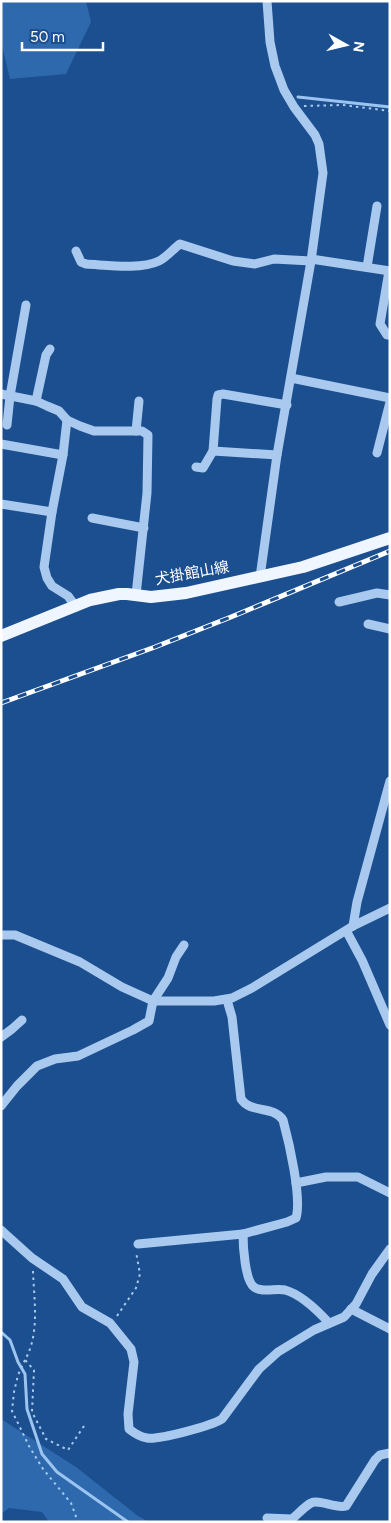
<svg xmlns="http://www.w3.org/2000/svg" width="391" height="1523" viewBox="0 0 391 1523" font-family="Figtree,'Noto Sans JP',sans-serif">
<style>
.green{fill:#2e69ad}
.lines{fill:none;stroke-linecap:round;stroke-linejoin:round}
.stream{stroke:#9cc4f0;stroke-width:3}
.path{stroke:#a9c9ee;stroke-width:2;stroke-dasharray:2.5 4;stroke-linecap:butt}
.minor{stroke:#a9c9ee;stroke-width:9}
.major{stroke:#f0f6ff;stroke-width:12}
.rail-casing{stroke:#fff;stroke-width:5}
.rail{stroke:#1b4f8f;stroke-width:3;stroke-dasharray:9;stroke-linecap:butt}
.labels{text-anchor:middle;stroke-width:4;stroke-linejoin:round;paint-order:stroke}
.street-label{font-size:15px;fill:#fff;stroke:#1b4f8f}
</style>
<rect width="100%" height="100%" fill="#1b4f8f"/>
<g class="green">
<polygon points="1,1 86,1 91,22 66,74 10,79 1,42"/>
<polygon points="1,1419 76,1467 138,1516 149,1522 49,1522 42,1512 9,1508 1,1514"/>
</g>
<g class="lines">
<g class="stream">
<polyline points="298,97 390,107"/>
<polyline points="1,1332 10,1340 18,1362 25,1374 27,1409 42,1454 57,1472 128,1522"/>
</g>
<g class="path">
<polyline points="304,106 343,105 390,111"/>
<path d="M33 1271C34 1301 40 1333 25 1360L34 1370 32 1412 46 1439 68 1450 86 1423"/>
<polyline points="117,1316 136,1288 140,1274 136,1252"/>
<polyline points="25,1360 18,1375 14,1392 12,1411 29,1446 43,1469 71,1503 78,1522"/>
</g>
<g class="minor">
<path d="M76 251 81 262 86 264C107 265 140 270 159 261 167 257 173 249 180 244L233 261 255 264 274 259 311 261"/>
<polyline points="311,259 390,271"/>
<polyline points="367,267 377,206"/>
<polyline points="389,271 380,324 387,335 390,335"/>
<polyline points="291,378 390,398"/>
<polyline points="1,394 36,401 47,406 59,411 67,420 80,426 94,431 142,431 148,435 147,493 136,595"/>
<polyline points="36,401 46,355 50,349"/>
<polyline points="67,420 63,455 52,512 44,567 47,578 52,586 68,596 76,607"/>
<polyline points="7,425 10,396 26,305"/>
<polyline points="136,431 139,401"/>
<polyline points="1,444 63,455"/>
<polyline points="213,451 277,455"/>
<polyline points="377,453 390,402"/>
<polyline points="196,467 203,468 213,451 217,399 218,395 223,394 287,405"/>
<polyline points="1,504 52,512"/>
<polyline points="92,518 144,528"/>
<polyline points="260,577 277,455 311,261 323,173 319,144 315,135 294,107 284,90 275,66 270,42 267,1"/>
<polyline points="339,602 377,593 390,595"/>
<polyline points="368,624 390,629"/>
<polyline points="353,926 357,902 390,781"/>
<polyline points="347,932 362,960 390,1025"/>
<polyline points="1,935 15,935 80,962 122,987 153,1001 214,1001 232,998 252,988 353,926 390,908"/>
<polyline points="1,1037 12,1029 22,1020"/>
<polyline points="1,1106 17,1086 37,1066 55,1059 78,1056 133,1030 149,1021 153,1001 168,978 176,957 184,945"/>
<polyline points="296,1183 326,1177 358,1177 390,1193"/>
<path d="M1 1230 32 1258 63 1279 82 1307 110 1323 131 1349 134 1362 128 1414 129 1429C134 1433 140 1437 147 1438 159 1440 211 1426 222 1419L259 1369 278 1352 314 1330 344 1317 356 1304 372 1274 390 1249"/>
<path d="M243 1234C243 1245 245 1281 254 1287 262 1293 276 1288 285 1290 300 1294 318 1311 329 1323"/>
<path d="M138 1244 243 1234 287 1222 296 1218C302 1198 289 1142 283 1120 273 1105 251 1114 241 1099L232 1017 227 1000"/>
<polyline points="351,1309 390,1329"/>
<path d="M267 1518 292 1519C298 1514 304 1507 311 1503 319 1499 336 1509 346 1506L375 1460 380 1455 390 1453"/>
</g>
<polyline class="major" points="1,636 90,600 119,594 127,594 151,597 186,593 303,567 390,538"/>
<defs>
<polyline id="rail" points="1,703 155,647 231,617 390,551"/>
</defs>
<use href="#rail" class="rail-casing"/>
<use href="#rail" class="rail"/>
</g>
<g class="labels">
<g class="street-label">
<text transform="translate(192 573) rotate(-10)" y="5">犬掛館山線</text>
</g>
</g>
<rect width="391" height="1523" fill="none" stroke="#ffffff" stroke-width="5"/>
<g transform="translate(346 45) rotate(98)" stroke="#1b4f8f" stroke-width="4" paint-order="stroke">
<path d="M0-4L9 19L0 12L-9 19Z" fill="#ffffff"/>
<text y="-8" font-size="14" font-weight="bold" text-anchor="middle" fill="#ffffff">N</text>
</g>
<path d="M22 42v8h81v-8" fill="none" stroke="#ffffff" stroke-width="2.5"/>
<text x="30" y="42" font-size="15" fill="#ffffff" stroke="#1b4f8f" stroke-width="4" paint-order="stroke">50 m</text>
</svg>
